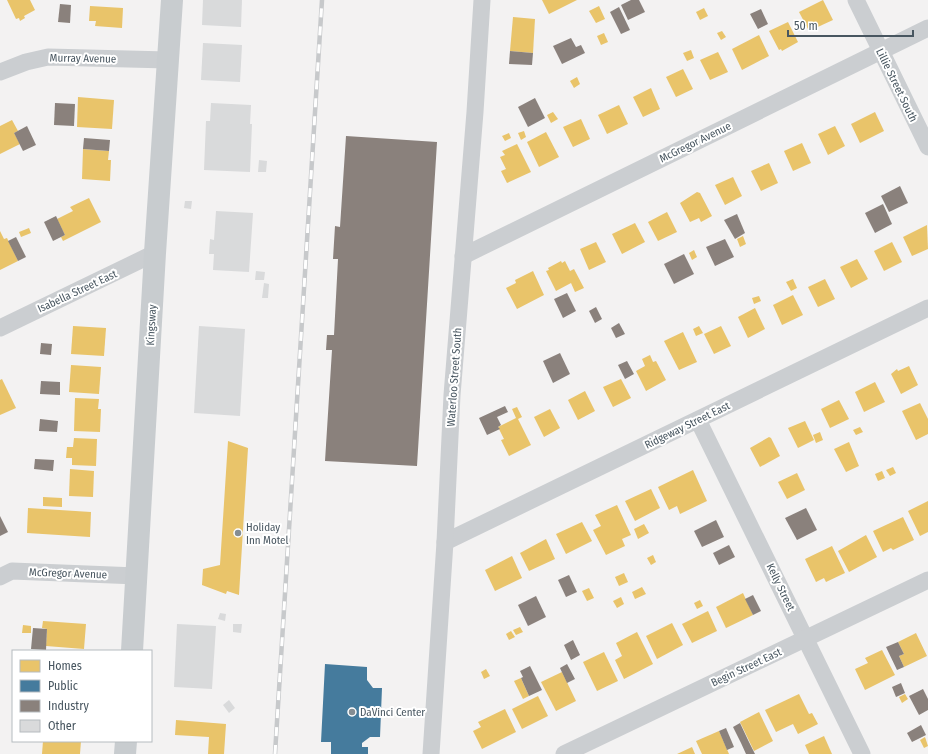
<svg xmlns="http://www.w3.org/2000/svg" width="928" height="754" viewBox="0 0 928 754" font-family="'Fira Sans Condensed',sans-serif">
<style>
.homes{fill:#e9c46a}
.public{fill:#457b9d}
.industry{fill:#8a817c}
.building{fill:#d9dadb}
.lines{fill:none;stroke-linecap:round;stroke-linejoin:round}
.minor{stroke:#cbced1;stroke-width:17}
.major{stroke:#c8cccf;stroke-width:22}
.rail-casing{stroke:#c7c9cb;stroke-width:4.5}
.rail{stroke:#fff;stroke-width:3;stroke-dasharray:9;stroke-linecap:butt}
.poi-dot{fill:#848d93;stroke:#fff;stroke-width:1.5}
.labels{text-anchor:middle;stroke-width:4;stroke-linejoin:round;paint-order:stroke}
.street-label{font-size:11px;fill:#485660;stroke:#fff}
.poi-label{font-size:11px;fill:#485660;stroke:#fff;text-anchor:start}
</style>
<rect width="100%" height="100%" fill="#f3f2f2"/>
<g class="homes">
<polygon points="7,0 30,0 35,10 24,16 25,18 20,21 19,18 16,19"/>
<polygon points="542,0 577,0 549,14"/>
<polygon points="823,0 833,20 809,31 799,12"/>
<polygon points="90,6 123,8 122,28 95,26 96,21 89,21"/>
<polygon points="599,6 605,19 596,23 589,11"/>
<polygon points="704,8 708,16 700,20 696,12"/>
<polygon points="513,17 535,19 533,53 510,51"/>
<polygon points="788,22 798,42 782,51 781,49 779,50 769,31"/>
<polygon points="722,31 726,37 721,40 717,33"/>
<polygon points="604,33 608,42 601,45 597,36"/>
<polygon points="759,35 769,56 742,70 732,49"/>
<polygon points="691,50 694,58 687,61 683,53"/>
<polygon points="718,52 728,72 710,80 700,60"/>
<polygon points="683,69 693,89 676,97 666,77"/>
<polygon points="577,77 580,84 574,88 570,81"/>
<polygon points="651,88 660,109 643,117 633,97"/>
<polygon points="78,97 114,100 112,129 77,127"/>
<polygon points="619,105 628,124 607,134 598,115"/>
<polygon points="553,112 558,119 551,123 547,115"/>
<polygon points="875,112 884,131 860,143 851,124"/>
<polygon points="581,119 590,139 573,147 563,127"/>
<polygon points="12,120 18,131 14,133 20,144 0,154 0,126"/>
<polygon points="835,126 845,146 828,155 818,134"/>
<polygon points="524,131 526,137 521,140 518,133"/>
<polygon points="546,132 559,157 539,167 527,142"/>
<polygon points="509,133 511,138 505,141 502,136"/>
<polygon points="802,143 811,163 793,171 784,151"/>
<polygon points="517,144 531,172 507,183 501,171 506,169 500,157 505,155 502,151"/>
<polygon points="83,149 109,151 108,160 111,160 110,181 82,179"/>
<polygon points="769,163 778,183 761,191 751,171"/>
<polygon points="733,177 742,196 725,205 715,185"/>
<polygon points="697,192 700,193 712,216 701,222 699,218 690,222 680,203"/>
<polygon points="89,198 101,222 63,241 61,237 65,235 57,219 73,211 70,207"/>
<polygon points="667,212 677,232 658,241 648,222"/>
<polygon points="635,223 645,242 622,254 612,234"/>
<polygon points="927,225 928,249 912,256 903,237"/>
<polygon points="29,228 31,233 21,237 19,232"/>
<polygon points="0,231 4,239 7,238 18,261 0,270"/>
<polygon points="743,236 746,244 740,247 737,239"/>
<polygon points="596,242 606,262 589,270 580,249"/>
<polygon points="892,242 902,262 884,271 874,251"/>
<polygon points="694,250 697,257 692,260 689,253"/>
<polygon points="857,259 868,279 851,288 840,267"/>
<polygon points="561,261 562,263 565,261 570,271 574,269 584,288 575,292 571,283 556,291 546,271 549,270 548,268"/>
<polygon points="533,271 544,295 517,309 506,288 516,283 515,280"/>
<polygon points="793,279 797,288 791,291 786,282"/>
<polygon points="825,279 835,299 818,307 808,287"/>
<polygon points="793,295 803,315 782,325 773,305"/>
<polygon points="759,296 761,301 754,304 752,298"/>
<polygon points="755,308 765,329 748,338 738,317"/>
<polygon points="73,326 106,328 104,356 71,354"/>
<polygon points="699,326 703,333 696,336 693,329"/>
<polygon points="721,326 731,346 714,354 704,334"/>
<polygon points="683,332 697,362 679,370 664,341"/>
<polygon points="650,355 653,362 656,361 666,380 646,391 636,371 645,366 642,359"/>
<polygon points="71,365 101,367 99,394 69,392"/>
<polygon points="909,366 918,385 901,394 891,374 897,369 898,371"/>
<polygon points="2,379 16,408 0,415 0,380"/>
<polygon points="621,379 631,398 613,407 603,387"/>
<polygon points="875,382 885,402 864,412 855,392"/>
<polygon points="585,391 595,411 578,420 568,400"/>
<polygon points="75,398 99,399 98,409 101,409 100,432 74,431"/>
<polygon points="839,400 849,419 830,428 821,409"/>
<polygon points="920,403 928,419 928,434 916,440 902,411"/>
<polygon points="517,407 522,417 518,419 531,445 509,456 501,440 504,439 498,427 516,418 512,409"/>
<polygon points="550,409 560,428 544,437 534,417"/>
<polygon points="805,421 814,440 798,448 788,428"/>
<polygon points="860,427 863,432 856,435 853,430"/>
<polygon points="820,432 823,440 816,443 813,435"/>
<polygon points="769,437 771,438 780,456 760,467 750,448"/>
<polygon points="74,438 97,439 96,466 72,465 72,458 66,458 67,447 73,447"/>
<polygon points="228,441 248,448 239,595 227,591 226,594 202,585 203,569 220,565"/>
<polygon points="849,442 859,466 846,472 834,449"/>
<polygon points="893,467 896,473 890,476 886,470"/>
<polygon points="70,469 94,471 93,497 69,496"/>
<polygon points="693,470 707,501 680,514 677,506 669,510 658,487"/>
<polygon points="882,471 885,478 878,481 875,474"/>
<polygon points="797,473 805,490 787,499 778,482"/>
<polygon points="651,489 660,508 635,521 625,501"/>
<polygon points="43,497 62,498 62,507 43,506"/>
<polygon points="928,501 928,532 920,536 908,511"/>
<polygon points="617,505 631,535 622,539 625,546 606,555 593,530 601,526 595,515"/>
<polygon points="28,508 91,512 90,537 27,533"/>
<polygon points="903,517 914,540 893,550 891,548 883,552 873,531"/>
<polygon points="582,522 592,541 566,554 556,534"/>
<polygon points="644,524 649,533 638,539 634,529"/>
<polygon points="866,535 877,557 849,572 838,551"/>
<polygon points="546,539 555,559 529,571 520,553"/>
<polygon points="832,546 845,573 826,582 824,578 816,582 805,559"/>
<polygon points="653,555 656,562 651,565 647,558"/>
<polygon points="512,556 522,578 495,591 485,570"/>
<polygon points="624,573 628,582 619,586 615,577"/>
<polygon points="642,587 646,594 635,599 632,592"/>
<polygon points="589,588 594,598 587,601 582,591"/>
<polygon points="743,593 753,615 726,628 716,607"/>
<polygon points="621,597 624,604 617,608 613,601"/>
<polygon points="700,600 703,606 697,609 694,603"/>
<polygon points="708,611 717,631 692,643 682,624"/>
<polygon points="43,621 86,624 84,649 46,646 47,629 42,628"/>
<polygon points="672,623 683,645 657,659 646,636"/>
<polygon points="23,625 31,626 31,633 22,633"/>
<polygon points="520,627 523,632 516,635 513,630"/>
<polygon points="511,631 515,637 509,640 506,634"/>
<polygon points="637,632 653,664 624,679 615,660 622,656 616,643"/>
<polygon points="916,633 927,656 904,667 899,656 904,654 898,642"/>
<polygon points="882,650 895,675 865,690 855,669 868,663 865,658"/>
<polygon points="604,652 618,681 597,691 583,662"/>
<polygon points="486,669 490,676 484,679 481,672"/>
<polygon points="562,672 576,701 556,711 541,682"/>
<polygon points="521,678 529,696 523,699 514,681"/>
<polygon points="799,694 809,714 812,713 818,724 798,734 793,724 776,732 765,710"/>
<polygon points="905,694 908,699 902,703 899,697"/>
<polygon points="538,696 548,716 522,729 512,709"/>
<polygon points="505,709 516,732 482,749 473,731 481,727 478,722"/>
<polygon points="759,712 773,741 754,751 740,722"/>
<polygon points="176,720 226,724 224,754 208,754 209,737 175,735"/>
<polygon points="719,731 729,754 702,754 696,741"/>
<polygon points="824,736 832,754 809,754 805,745"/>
<polygon points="925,737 928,746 924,748 920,740"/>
<polygon points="43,741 81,741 80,754 42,754"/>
<polygon points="692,747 695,754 677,754"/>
</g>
<polygon class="public" points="325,664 367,667 367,680 373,688 382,688 380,737 370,737 362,743 362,747 368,747 368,754 331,754 331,742 321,742"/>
<g class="industry">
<polygon points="631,0 639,0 645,12 628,20 621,5"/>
<polygon points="60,4 71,5 70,23 58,22"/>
<polygon points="619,7 630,30 621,34 610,12"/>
<polygon points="761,9 768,24 758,29 750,14"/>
<polygon points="571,38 576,47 581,45 585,53 562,64 553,46"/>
<polygon points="510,51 533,53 532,65 509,64"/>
<polygon points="535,98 545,118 528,127 518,107"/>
<polygon points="55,103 75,104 74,126 54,125"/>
<polygon points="27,126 36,145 23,151 14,133"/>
<polygon points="346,136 437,142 417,466 325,461 332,350 326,350 327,335 334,335 338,259 333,259 335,226 340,227"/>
<polygon points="84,138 110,140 109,151 83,149"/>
<polygon points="900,186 908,203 889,212 881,196"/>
<polygon points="883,204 892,224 875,233 865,213"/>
<polygon points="737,214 745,233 735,239 724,220"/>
<polygon points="56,216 65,235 53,241 44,222"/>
<polygon points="16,237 26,257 18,261 8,241"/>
<polygon points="725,239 734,257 715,266 706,247"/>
<polygon points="684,254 694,274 674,284 664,264"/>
<polygon points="567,293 576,311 563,318 554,299"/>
<polygon points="596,307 602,319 595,323 589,311"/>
<polygon points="619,323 625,334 616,338 611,328"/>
<polygon points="41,343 52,344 51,355 40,354"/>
<polygon points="560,353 570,374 553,383 543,361"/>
<polygon points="627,361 634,374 625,379 618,365"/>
<polygon points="41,381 60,382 60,395 40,394"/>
<polygon points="505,406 508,412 497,417 501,425 498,427 500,429 487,435 479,418"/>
<polygon points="40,419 58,421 57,432 39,431"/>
<polygon points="35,459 54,460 53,471 34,469"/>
<polygon points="806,508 817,530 797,540 785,518"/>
<polygon points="0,516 8,532 0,536"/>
<polygon points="716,520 724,537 702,547 694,531"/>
<polygon points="729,545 735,557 719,565 713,553"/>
<polygon points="569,575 577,592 566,597 558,580"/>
<polygon points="753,595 761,611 753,615 745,599"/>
<polygon points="536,596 546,617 528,626 518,605"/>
<polygon points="33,628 47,629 46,650 31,649"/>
<polygon points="573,640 580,655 571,660 564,645"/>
<polygon points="898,642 904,654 899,656 904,667 897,670 886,647"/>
<polygon points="567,664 575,679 567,683 560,668"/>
<polygon points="530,666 542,690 529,696 521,678 523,677 520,671"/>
<polygon points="901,683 905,693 896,697 892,687"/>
<polygon points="923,689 928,699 928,710 919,715 909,696"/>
<polygon points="740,723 748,740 755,754 746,754 741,743 733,727"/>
<polygon points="921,725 926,735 912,742 907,733"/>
<polygon points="726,728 734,747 727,750 719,731"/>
</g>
<g class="building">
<polygon points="203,0 242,0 241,27 202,25"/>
<polygon points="203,43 242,45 240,82 201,80"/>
<polygon points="211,103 251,105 250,124 252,124 250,172 204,170 206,121 210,121"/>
<polygon points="259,160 267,161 266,172 258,172"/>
<polygon points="185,201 192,201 191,209 184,208"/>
<polygon points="216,211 253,213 249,272 213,270 214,254 209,254 210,239 214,240"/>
<polygon points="256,271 265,272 264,280 255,280"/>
<polygon points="264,283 269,284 268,298 262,298"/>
<polygon points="199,326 245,329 240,416 194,413"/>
<polygon points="220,613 226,614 225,621 218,619"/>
<polygon points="177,624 216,626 212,689 174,687"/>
<polygon points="233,624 242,624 241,633 233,632"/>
<polygon points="229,700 235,708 229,713 223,705"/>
</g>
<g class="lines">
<g class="minor">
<polyline points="856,0 928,147"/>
<polyline points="0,72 26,62 48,57 168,60"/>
<polyline points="463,256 928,28"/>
<polyline points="0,328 155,253"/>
<polyline points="698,420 862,754"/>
<polyline points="445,542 928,308"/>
<polyline points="0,577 12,571 137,576"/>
<polyline points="431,754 445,542 452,395 475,112 482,0"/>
<polyline points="564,754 928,580"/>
</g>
<g class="major">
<polyline points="132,651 155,253 172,0"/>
<polyline points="125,754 126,741"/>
</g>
<defs>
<polyline id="rail" points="275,754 322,0"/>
</defs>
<use href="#rail" class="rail-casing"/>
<use href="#rail" class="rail"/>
</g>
<g class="poi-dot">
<circle cx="238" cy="533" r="4"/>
<circle cx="352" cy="712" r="4"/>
</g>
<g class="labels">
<g class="street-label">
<text transform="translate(83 58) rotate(1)" y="4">Murray Avenue</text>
<text transform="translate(897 85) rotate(64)" y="4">Lillie Street South</text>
<text transform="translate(695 142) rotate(-26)" y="4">McGregor Avenue</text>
<text transform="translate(77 291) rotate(-25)" y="4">Isabella Street East</text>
<text transform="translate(151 325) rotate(-87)" y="4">Kingsway</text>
<text transform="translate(454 377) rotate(-86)" y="4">Waterloo Street South</text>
<text transform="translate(687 425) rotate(-26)" y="4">Ridgeway Street East</text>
<text transform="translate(68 573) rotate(2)" y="4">McGregor Avenue</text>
<text transform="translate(781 587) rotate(64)" y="4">Kelly Street</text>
<text transform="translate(746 667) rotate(-25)" y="4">Begin Street East</text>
</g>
<g class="poi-label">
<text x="246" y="531">Holiday<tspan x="246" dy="13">Inn Motel</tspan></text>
<text x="360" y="716">DaVinci Center</text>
</g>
</g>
<rect x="12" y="650" width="140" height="92" fill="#ffffff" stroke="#b6bbbf"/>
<rect x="20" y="660" width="20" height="12" fill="#e9c46a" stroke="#b6bbbf"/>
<text x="48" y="670" font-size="12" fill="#485660">Homes</text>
<rect x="20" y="680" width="20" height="12" fill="#457b9d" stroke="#b6bbbf"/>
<text x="48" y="690" font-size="12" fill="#485660">Public</text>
<rect x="20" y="700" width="20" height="12" fill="#8a817c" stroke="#b6bbbf"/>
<text x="48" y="710" font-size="12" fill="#485660">Industry</text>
<rect x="20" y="720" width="20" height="12" fill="#d9dadb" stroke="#b6bbbf"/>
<text x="48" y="730" font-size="12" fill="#485660">Other</text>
<path d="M788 30v6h125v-6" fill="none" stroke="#485660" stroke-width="2"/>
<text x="794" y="30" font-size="12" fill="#485660" stroke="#ffffff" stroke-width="3" paint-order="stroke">50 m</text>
</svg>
